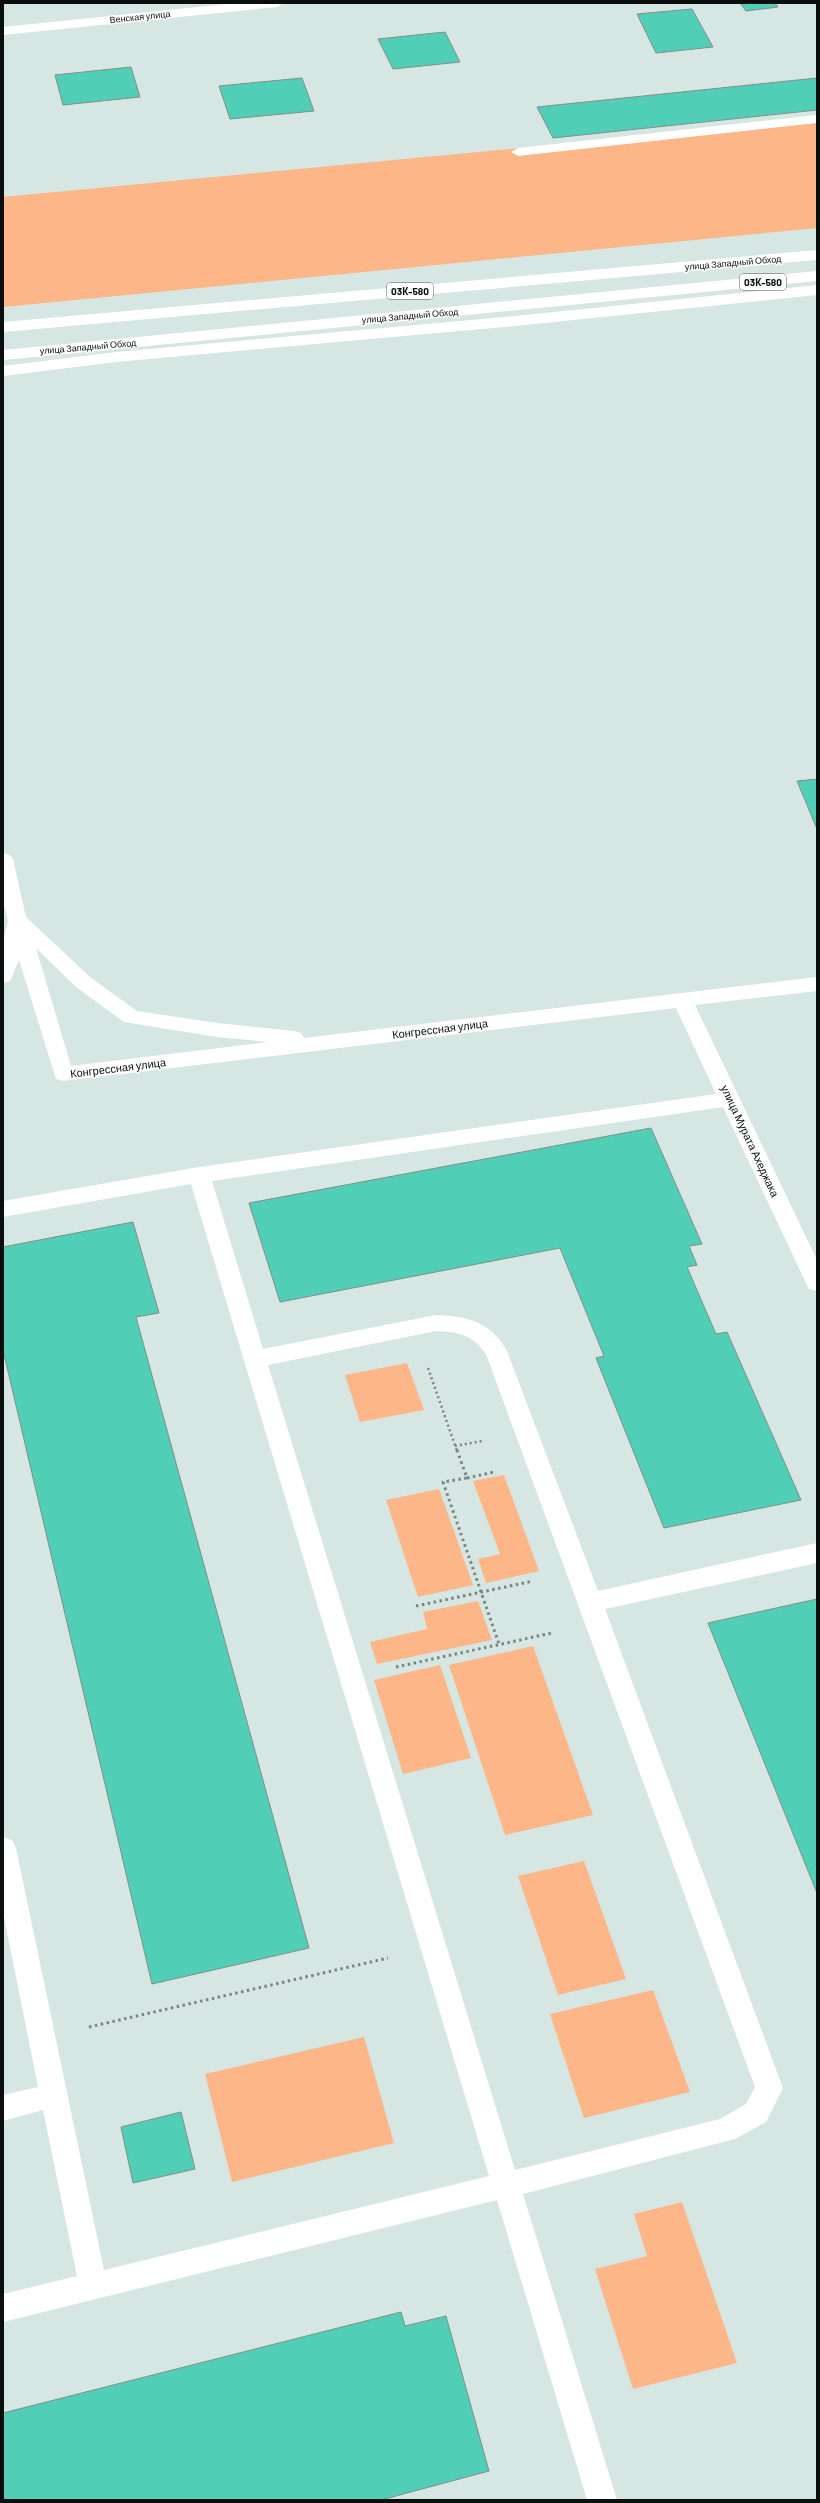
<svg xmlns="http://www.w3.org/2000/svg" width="820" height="2503" viewBox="0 0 820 2503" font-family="Barlow,sans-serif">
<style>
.green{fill:#fcb687}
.building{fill:#51ceb6;stroke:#808e8b}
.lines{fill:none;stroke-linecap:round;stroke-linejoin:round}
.path-far1{stroke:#7a8582;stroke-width:2.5;stroke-dasharray:2 3;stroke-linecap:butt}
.path{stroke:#7a8582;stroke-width:3;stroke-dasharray:2.5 3.5;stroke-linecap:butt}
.minor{fill:#fff;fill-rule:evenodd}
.highway{fill:#fff;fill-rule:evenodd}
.labels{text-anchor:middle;stroke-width:3;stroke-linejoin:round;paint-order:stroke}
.far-street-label{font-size:9px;fill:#0a0f0e;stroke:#fff}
.shield{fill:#fff;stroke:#545756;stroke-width:1}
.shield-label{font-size:10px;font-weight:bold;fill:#0a0f0e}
.street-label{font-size:11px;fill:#0a0f0e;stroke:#fff}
</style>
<rect width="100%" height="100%" fill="#d6e6e2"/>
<g class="green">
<polygon points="817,120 817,228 3,307 3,197"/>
<polygon points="407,1363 424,1410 360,1422 345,1375"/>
<polygon points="504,1475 539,1571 486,1583 478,1559 500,1554 473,1481"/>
<polygon points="439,1489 473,1585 418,1597 386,1500"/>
<polygon points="478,1601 492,1640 377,1664 370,1642 427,1629 423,1612"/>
<polygon points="533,1646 593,1815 505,1835 449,1665"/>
<polygon points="440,1665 471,1758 403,1774 374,1680"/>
<polygon points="584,1861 626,1979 558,1995 518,1876"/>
<polygon points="653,1990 690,2092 584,2118 550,2014"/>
<polygon points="364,2037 394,2143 232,2182 205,2074"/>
<polygon points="682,2202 737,2363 633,2389 595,2269 647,2256 634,2214"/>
</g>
<g class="building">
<polygon points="740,3 775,3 778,7 746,11"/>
<polygon points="692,9 713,47 656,53 637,14"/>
<polygon points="445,32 460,62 393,69 378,39"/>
<polygon points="131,67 140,97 63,105 55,75"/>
<polygon points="302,78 314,111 230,119 219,86"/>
<polygon points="817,78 817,110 553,138 537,107"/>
<polygon points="817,779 817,829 797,781"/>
<polygon points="651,1128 702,1244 689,1246 697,1265 687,1267 716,1334 727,1332 801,1500 664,1528 596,1358 604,1356 560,1248 280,1302 249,1203"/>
<polygon points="133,1222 159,1313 136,1317 309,1948 152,1984 3,1350 3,1247"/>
<polygon points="817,1599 817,1893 708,1623"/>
<polygon points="181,2112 195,2169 133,2183 121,2127"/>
<polygon points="401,2312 405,2326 446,2316 489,2471 381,2500 3,2500 3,2413"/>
</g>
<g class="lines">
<g class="path-far1">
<polyline points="428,1368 457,1451"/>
<polyline points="455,1446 482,1441"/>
</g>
<g class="path">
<polyline points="457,1450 467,1478 443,1482 499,1644"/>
<polyline points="467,1478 494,1472"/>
<polyline points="416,1606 533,1581"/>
<polyline points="396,1667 552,1633"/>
<polyline points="89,2027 388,1958"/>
</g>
<g class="minor">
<polygon points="236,3 284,3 277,7 3,35 3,27"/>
<polygon points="817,115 817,123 518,156 511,152 518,148"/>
<polygon points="817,285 817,295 515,326 116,362 3,376 3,366 116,352 515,316"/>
<path d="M3 853 10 855 13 859 26 917 90 977 137 1011 217 1023 294 1031 301 1033 304 1038 817 977V991L695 1005 817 1260V1291L809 1289 806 1283 723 1107 212 1181 263 1349 436 1315C468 1316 491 1322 507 1351L598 1591 817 1543V1563L605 1609 783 2088 766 2122 735 2139 523 2194 617 2500H587L497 2200 3 2322V2294L77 2276 43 2110 3 2121V2095L38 2087 3 1912V1837L12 1840 16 1848 104 2270 489 2176 191 1184 3 1217V1201L199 1167 716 1094 676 1008 63 1081 56 1079 19 960 10 981 3 983V941L8 921 3 901ZM36 948 76 987 124 1022 217 1037 268 1042 71 1066ZM436 1331C458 1332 472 1334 486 1354L755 2087 746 2104 720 2119 515 2170 268 1365Z"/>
</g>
<g class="highway">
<polygon points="817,250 817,260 3,332 3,322"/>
<polygon points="817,271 817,281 3,360 3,350"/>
</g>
</g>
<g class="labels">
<g class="far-street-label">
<text transform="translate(140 17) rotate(-6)" y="3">Венская улица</text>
<text transform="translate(733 263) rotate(-5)" y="3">улица Западный Обход</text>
<text transform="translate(410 316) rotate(-5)" y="3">улица Западный Обход</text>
<text transform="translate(88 347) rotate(-5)" y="3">улица Западный Обход</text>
</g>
<g class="shield">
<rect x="740" y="274" width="46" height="16" rx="3"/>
<rect x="387" y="283" width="46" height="16" rx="3"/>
</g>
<g class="shield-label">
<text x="763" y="286">03К-580</text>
<text x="410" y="295">03К-580</text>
</g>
<g class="street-label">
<text transform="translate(440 1029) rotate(-7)" y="4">Конгрессная улица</text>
<text transform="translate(118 1068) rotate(-7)" y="4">Конгрессная улица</text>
<text transform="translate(750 1141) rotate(65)" y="4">улица Мурата Ахеджака</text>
</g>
</g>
<rect width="820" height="2503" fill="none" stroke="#0a0f0e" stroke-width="8"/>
</svg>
